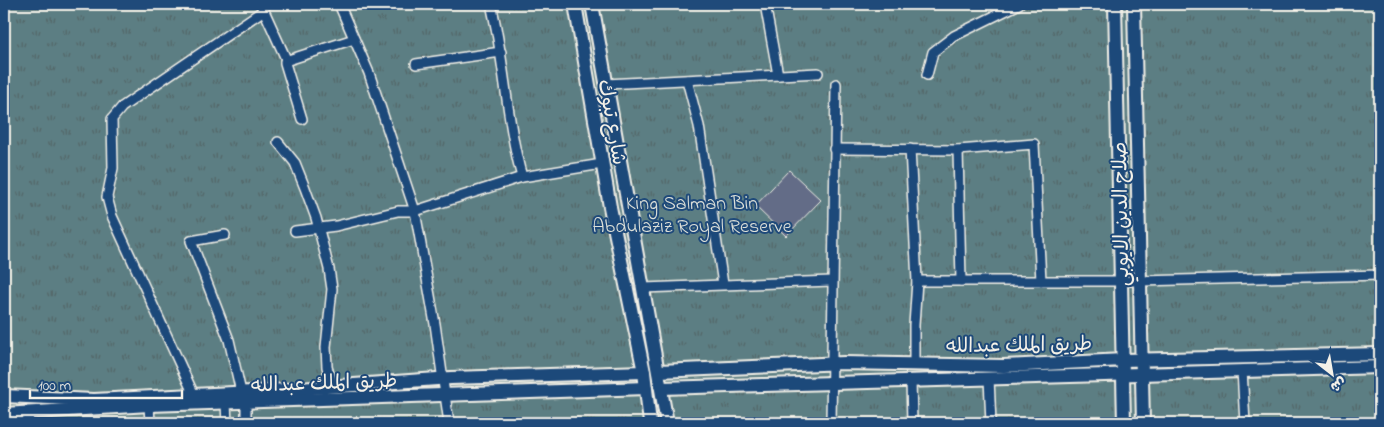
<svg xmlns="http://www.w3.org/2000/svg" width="1384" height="427" viewBox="0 0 1384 427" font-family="'Indie Flower','Playpen Sans Arabic',sans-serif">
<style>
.park{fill:url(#park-tufts);stroke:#a8b8b6}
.building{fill:#646c87;stroke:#f4f1e8}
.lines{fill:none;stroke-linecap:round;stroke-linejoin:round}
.street-casing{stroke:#f4f1e8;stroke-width:12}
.secondary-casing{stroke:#f4f1e8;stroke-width:16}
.street{stroke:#1f4a7a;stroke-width:9}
.secondary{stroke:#1f4a7a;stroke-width:12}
.labels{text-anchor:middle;stroke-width:4;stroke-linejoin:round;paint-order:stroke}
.street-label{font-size:20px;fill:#f4f1e8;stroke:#1f4a7a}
.park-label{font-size:20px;fill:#dde0d9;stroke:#1f4a7a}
</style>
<defs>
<pattern id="park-tufts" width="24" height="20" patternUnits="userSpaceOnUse" patternTransform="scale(1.25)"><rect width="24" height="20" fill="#5c7e83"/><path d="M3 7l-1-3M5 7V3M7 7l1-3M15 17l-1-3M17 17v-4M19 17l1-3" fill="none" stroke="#536668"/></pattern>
</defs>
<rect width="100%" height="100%" fill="#1f4a7a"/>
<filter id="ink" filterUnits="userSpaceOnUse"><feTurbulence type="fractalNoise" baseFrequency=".02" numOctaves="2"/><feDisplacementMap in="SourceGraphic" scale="10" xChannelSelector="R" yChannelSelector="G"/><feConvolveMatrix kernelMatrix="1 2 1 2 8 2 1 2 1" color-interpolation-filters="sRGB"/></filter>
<g filter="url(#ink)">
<rect class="park" x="4" y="4" width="1376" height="419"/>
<polygon class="building" points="789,170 821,200 786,236 755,206"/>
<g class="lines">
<defs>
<g id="street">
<polyline points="261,4 286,59 285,63 302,119"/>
<polyline points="339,4 369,73 415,211 435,324 449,423"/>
<path d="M491 4C505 61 506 120 522 177"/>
<polyline points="765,4 778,75"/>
<polyline points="285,61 354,39"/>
<polyline points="416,64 501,52"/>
<polyline points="927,75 933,52 954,36 1019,4"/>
<polyline points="687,80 699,126 723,284"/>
<polyline points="606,84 818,73"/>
<polyline points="278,142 295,163 305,188 316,218 329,269 332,289 326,347 327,367 333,387"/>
<polyline points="834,149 958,150 1034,144 1041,281"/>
<polyline points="910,149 917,281 914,325 914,364"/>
<polyline points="958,150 961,281"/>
<polyline points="295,231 336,226 398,211 415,211 522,177 602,164"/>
<polyline points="225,235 191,241 229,340 241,392"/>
<polyline points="917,281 1140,281 1380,275"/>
<polyline points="643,288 832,281"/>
<polyline points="1242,370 1245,423"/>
<polyline points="989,378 991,423"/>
<polyline points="911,380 912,423"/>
<polyline points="194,395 112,216 107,197 113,168 112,119 122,107 264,10"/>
<polyline points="226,404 227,423"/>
<polyline points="246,404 246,423"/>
<polyline points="149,405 150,423"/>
<polyline points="28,423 29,413"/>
<polyline points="831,423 836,84"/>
</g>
<g id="secondary">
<polyline points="575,4 610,207 644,372 650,423"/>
<polyline points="592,4 667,423"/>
<polyline points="1115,4 1124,423"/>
<polyline points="1134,4 1143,423"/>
<polyline points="659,371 844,363 1004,366 1123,360 1380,354"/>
<polyline points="662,388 1380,367"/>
<polyline points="4,396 94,400 271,391 451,378 644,372"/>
<polyline points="4,414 149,405 646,388"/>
</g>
</defs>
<use href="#street" class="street-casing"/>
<use href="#secondary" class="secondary-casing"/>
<use href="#street" class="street"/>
<use href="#secondary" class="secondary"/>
</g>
</g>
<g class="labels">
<g class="street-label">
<text transform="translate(613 122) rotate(80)" y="7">شارع تبوك</text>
<text transform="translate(1120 214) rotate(-91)" y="7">صلاح الدين الايوبي</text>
<text transform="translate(1019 344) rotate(-1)" y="7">طريق الملك عبدالله</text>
<text transform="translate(324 382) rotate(-2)" y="7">طريق الملك عبدالله</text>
</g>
<g class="park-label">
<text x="692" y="209">King Salman Bin<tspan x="692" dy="23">Abdulaziz Royal Reserve</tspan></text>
</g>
</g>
<rect width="1384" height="427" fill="none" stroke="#1f4a7a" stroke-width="20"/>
<rect x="10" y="10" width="1364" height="407" fill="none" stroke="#f4f1e8" stroke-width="2" filter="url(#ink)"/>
<g transform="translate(1332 374) rotate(149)" stroke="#1f4a7a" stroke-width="4" paint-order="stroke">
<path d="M0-4L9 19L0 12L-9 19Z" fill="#f4f1e8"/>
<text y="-8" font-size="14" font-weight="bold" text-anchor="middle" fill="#f4f1e8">ش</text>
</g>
<path d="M30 390v8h152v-8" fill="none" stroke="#f4f1e8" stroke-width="2.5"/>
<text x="38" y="390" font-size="15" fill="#f4f1e8" stroke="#1f4a7a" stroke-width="4" paint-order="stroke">100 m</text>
</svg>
